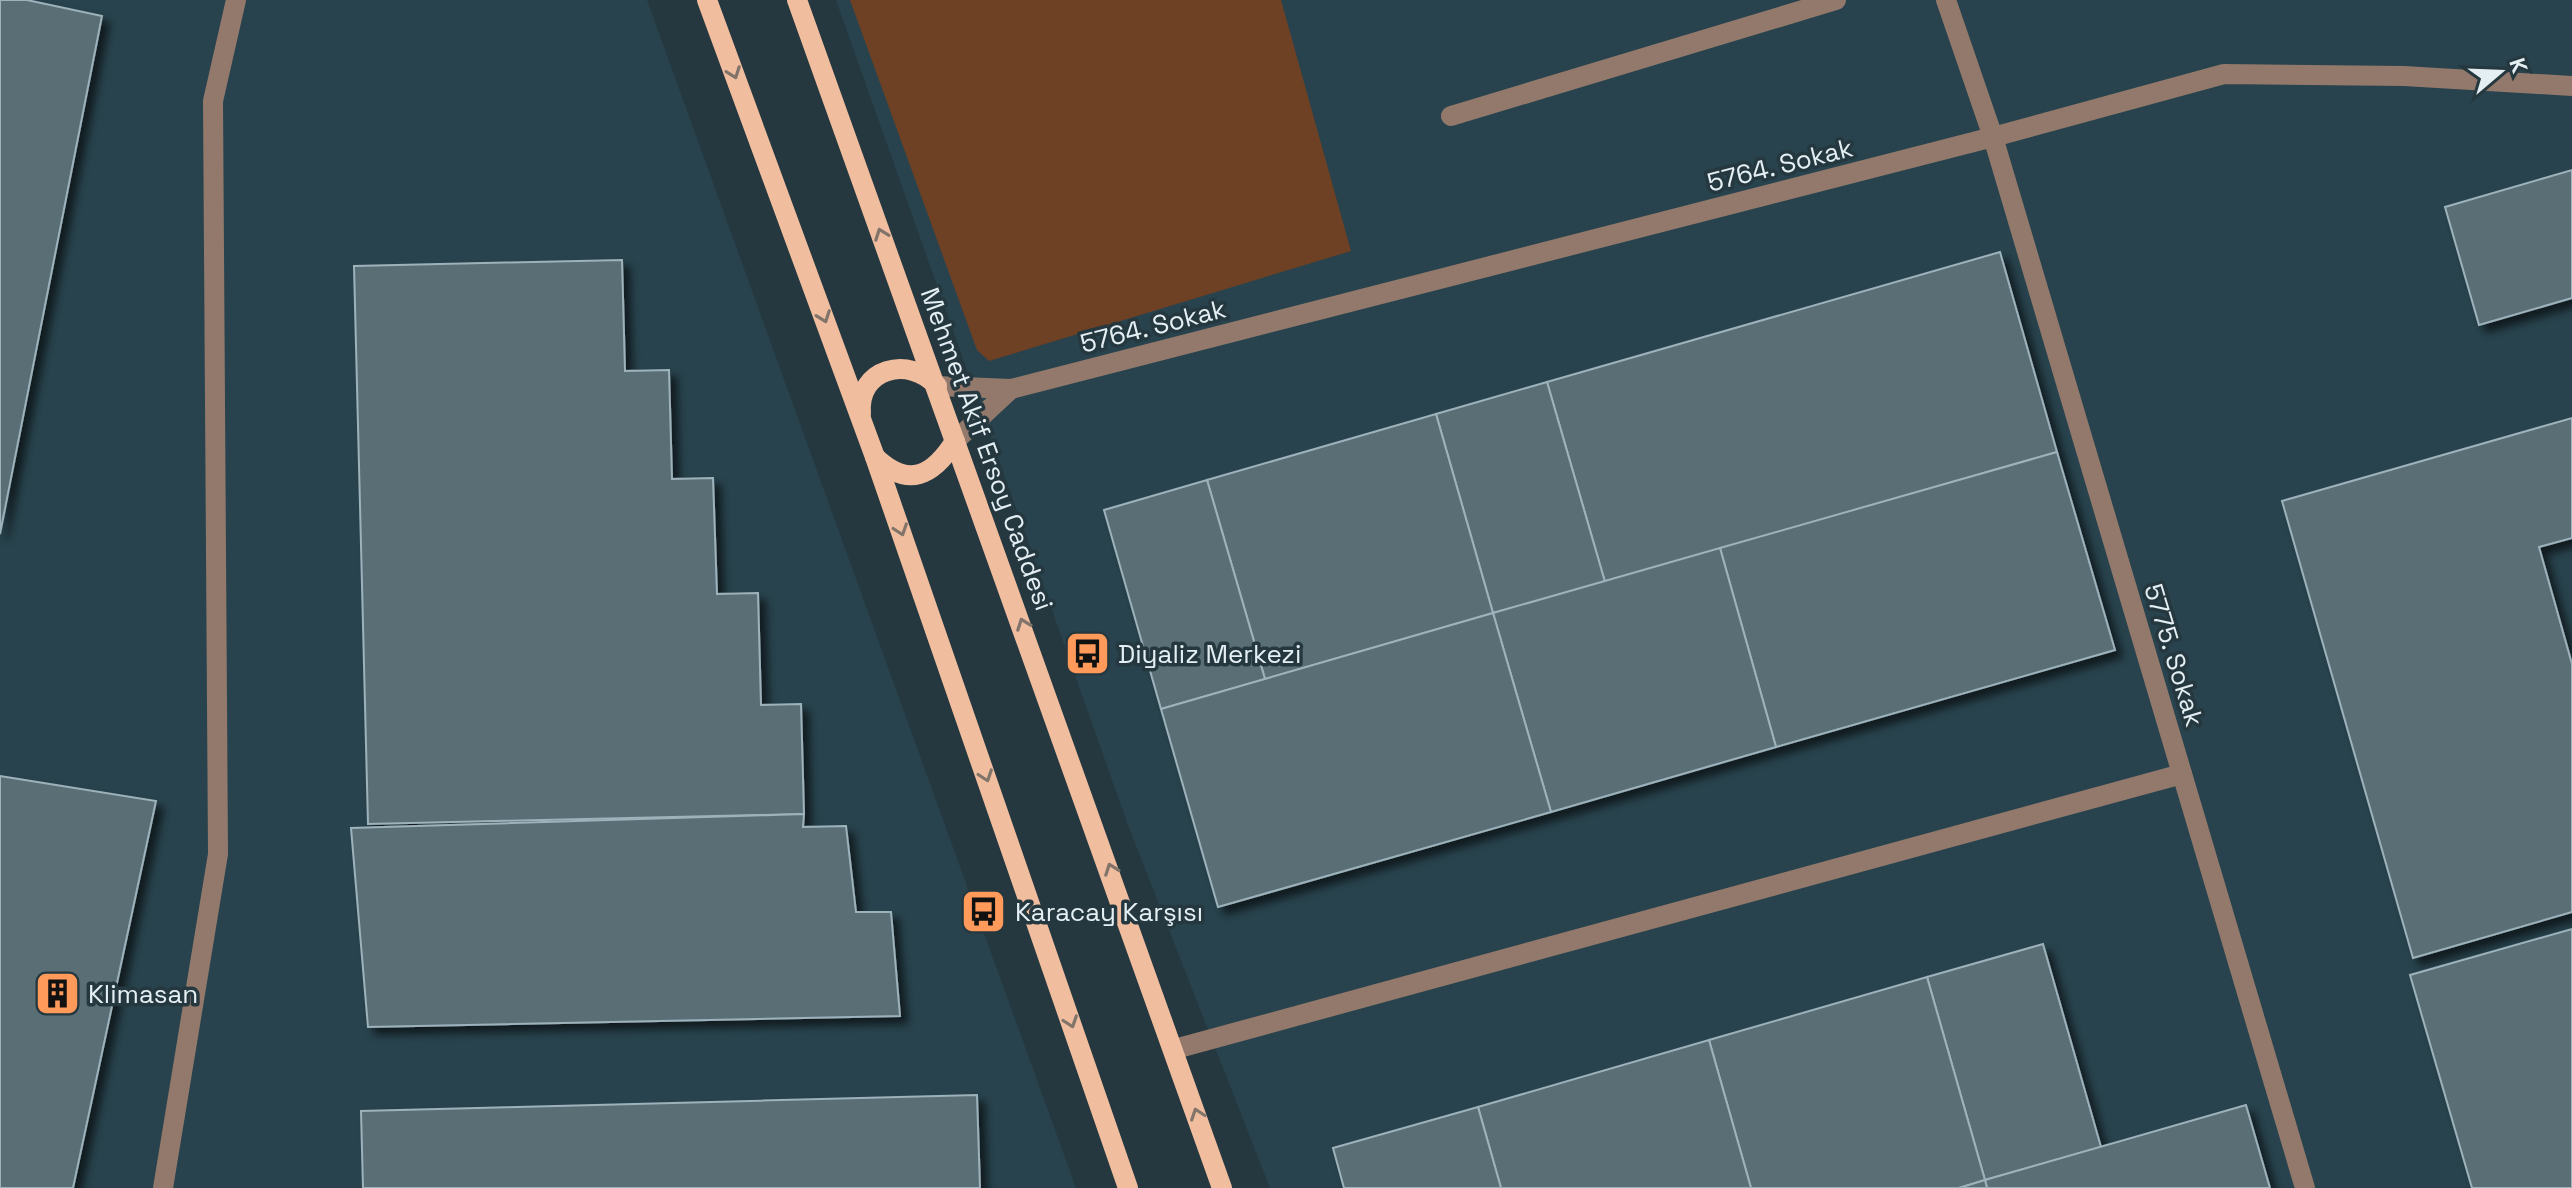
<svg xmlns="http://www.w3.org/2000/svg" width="2572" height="1188" viewBox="0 0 2572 1188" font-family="'Space Grotesk',sans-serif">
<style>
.built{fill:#28434d}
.green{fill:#6f4124}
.building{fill:#5a6e76;stroke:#9db2bb;stroke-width:2;filter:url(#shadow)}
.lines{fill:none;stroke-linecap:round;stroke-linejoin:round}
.minor{stroke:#92796b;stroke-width:20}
.major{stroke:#f0bd9f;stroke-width:20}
.oneway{stroke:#81746a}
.labels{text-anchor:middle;stroke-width:7;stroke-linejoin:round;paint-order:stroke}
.street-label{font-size:26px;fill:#e4eff3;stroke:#26383f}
.poi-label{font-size:26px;fill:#e4eff3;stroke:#26383f;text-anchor:start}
</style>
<defs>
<filter id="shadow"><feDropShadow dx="7" dy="7" stdDeviation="4" flood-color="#0009"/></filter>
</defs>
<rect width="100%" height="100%" fill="#26383f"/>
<g class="built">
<polygon points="0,0 647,0 1076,1188 0,1188"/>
<polygon points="836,0 2572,0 2572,1188 1270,1188 1128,825"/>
</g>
<polygon class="green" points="850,0 1281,0 1351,251 989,361 977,350"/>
<g class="building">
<polygon points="0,0 27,0 102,16 0,534"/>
<polygon points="2572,170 2572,298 2479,325 2445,207"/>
<polygon points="2000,252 2057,452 1605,582 1547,382"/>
<polygon points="622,260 625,371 669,370 672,479 713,478 717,594 758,593 761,705 801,704 804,814 368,824 354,266"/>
<polygon points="1547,382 1605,582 1493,613 1436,414"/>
<polygon points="1436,414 1493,613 1265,679 1207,480"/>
<polygon points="2572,418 2572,538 2539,547 2572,664 2572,912 2413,958 2282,501"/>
<polygon points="2057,452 2115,650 1776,747 1720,548"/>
<polygon points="1207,480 1265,679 1161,709 1104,510"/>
<polygon points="1720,548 1776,747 1551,812 1493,613"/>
<polygon points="1493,613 1551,812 1218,907 1161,709"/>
<polygon points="0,776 156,801 73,1188 0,1188"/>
<polygon points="804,814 803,827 846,826 856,912 891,912 900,1016 368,1027 351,828"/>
<polygon points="2572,929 2572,1188 2472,1188 2410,975"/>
<polygon points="2043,944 2101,1147 1985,1180 1927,977"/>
<polygon points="1927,977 1985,1180 1959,1188 1751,1188 1709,1040"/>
<polygon points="1709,1040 1751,1188 1501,1188 1478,1107"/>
<polygon points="977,1095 980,1188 363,1188 361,1111"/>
<polygon points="2246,1105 2270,1188 1987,1188 1985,1180"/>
<polygon points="1478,1107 1501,1188 1344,1188 1333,1148"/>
<polygon points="1985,1180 1987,1188 1959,1188"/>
</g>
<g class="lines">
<g class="minor">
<polyline points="1946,0 1993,137 2305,1188"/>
<polyline points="1451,116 1836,0"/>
<polyline points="937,386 1011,389 1993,137 2224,74 2404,76 2572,86"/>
<polyline points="955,441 1011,389"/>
<polyline points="1175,1049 2182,774"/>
<polyline points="163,1188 218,854 213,101 236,0"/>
</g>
<g class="major">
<polyline points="707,0 875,457 1128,1188"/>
<polyline points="797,0 1222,1188"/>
<path d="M861 414C857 368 909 355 937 386"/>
<path d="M875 457C908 489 933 476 955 441"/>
</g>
</g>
<defs><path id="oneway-chevron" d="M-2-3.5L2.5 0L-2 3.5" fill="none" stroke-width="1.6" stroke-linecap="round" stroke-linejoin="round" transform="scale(2)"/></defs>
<g class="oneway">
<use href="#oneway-chevron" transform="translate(734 73) rotate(70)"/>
<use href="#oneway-chevron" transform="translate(881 234) rotate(-110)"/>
<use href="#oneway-chevron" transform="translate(824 317) rotate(70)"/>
<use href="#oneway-chevron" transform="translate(901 530) rotate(71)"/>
<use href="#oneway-chevron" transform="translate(1023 624) rotate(-110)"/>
<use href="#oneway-chevron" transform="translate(986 776) rotate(71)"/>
<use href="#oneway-chevron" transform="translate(1111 869) rotate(-110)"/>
<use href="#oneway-chevron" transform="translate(1071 1022) rotate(71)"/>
<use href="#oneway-chevron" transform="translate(1197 1114) rotate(-109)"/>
</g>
<defs>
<symbol id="bus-square" viewBox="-11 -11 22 22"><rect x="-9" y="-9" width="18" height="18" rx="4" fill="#ff9a5b" stroke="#26383f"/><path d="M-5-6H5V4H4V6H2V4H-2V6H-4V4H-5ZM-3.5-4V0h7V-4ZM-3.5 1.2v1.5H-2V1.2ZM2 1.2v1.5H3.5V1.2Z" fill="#111"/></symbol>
<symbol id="building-square" viewBox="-11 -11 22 22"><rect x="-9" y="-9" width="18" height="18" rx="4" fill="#ff9a5b" stroke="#26383f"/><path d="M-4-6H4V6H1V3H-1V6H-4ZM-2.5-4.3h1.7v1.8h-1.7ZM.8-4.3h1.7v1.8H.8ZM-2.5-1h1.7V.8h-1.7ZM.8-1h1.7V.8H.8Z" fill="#111"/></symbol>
</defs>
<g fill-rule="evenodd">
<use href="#bus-square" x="1062" y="628" width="51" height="51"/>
<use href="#bus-square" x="958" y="886" width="51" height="51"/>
<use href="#building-square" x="32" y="968" width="51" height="51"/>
</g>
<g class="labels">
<g class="street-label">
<text transform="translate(1780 165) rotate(-14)" y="9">5764. Sokak</text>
<text transform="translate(1153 326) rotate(-14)" y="9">5764. Sokak</text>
<text transform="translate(987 449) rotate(70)" y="9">Mehmet Akif Ersoy Caddesi</text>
<text transform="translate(2174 655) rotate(73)" y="9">5775. Sokak</text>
</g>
<g class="poi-label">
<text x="1118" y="663">Diyaliz Merkezi</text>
<text x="1015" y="921">Karacay Karşısı</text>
<text x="88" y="1003">Klimasan</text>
</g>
</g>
<g transform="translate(2500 72) rotate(71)" stroke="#26383f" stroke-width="6" paint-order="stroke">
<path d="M0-6L14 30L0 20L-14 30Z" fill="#e4eff3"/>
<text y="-12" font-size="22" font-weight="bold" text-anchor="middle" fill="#e4eff3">K</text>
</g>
</svg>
